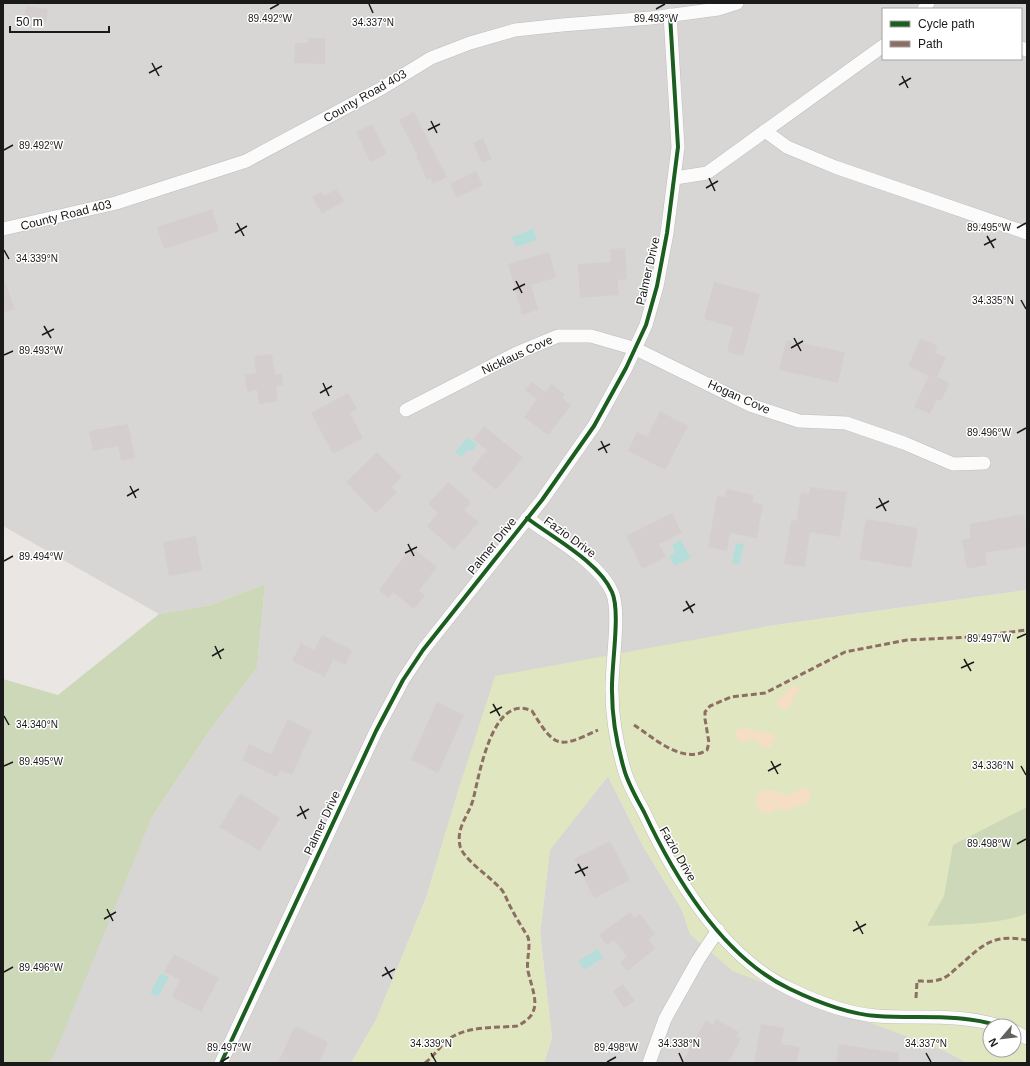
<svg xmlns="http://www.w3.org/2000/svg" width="1030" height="1066" viewBox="0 0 1030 1066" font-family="Helvetica,sans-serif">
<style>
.residential{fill:#d8d6d5;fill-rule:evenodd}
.grass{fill:#e0e7c0;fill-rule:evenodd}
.forest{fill:#ccd8b8}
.sand{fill:#f5dec4}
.water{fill:#b5dedb}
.building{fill:#d4cfce}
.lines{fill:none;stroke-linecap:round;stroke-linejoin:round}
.minor-casing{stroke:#bebdbb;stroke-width:14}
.minor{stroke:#fcfbfb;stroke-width:13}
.quiet{stroke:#8d6e63;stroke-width:3;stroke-dasharray:6 3;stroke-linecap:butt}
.cycleway-casing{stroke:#fff;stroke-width:6}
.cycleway{stroke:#1b5e20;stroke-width:4}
.ticks{fill:none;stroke:#1a1a1a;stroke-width:1.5}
.labels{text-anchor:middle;stroke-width:3;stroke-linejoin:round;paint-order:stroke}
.street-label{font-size:12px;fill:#1a1a1a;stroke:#fff}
.ticks-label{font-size:10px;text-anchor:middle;fill:#1a1a1a;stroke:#fff;stroke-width:3;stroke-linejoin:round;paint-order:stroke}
</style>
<rect width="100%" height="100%" fill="#e9e6e3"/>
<g class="residential">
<path d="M3 3H1027V590L769 626 460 785 426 898 376 1020 351 1063H49L152 817 210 730 257 668 265 584 211 605 159 614 3 526ZM883 9H1021V59H883Z"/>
<polygon points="608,776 643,846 682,910 690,934 733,971 825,1004 943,1050 968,1063 544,1063 552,1038 540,933 550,849"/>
</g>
<path class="grass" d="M1027 590V1063H968L943 1050 733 971 690 934 682 910 643 846 608 776 550 850 540 933 552 1038 544 1063H351L376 1020 426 898 460 785 495 676 769 626ZM990 1026H1014V1050H990Z"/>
<g class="forest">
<polygon points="265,584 257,668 210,730 152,817 55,1053 49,1063 3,1063 3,679 58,695 159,614 211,605"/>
<path d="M1027 807V913C1002 925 956 924 927 926L944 896 953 845Z"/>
</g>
<g class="sand">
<polygon points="791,686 796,686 800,690 792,699 791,705 786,709 781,708 776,704 777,699 783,696"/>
<path d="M746 727C757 735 766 728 776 737L770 747H763L754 739 740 742 736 736 737 730Z"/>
<path d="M803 788H808L812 795 808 802 786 811 779 808 767 814 757 809C752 786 772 786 786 796Z"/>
</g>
<g class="water">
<polygon points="533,229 537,240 516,247 512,237"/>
<polygon points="468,437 477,445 472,451 469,449 461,457 455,452"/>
<polygon points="681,540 691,558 675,566 669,556 675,553 672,545"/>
<polygon points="736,543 744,544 739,565 732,563"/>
<polygon points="598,949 603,958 584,970 578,961"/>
<polygon points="161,973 169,977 158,997 150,993"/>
</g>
<g class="building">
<polygon points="26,6 48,9 46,22 24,19"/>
<polygon points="308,38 325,38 325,64 294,63 295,43 308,43"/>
<polygon points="414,112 447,177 433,184 430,178 427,180 416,156 418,156 399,120"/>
<polygon points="372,124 387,154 370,162 356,132"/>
<polygon points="483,138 492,159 482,163 473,143"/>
<polygon points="476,171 483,185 457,198 450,184"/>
<polygon points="336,189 344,201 322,214 312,197 321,192 324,196"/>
<polygon points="212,209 219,231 164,249 157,227"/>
<polygon points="625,248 627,279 618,280 619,295 580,298 578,264 611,262 610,249"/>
<polygon points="549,252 556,278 531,285 538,310 522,315 508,264"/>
<polygon points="4,279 15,309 3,313 3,280"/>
<polygon points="714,282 760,294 743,356 727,352 733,327 704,319"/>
<polygon points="921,338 938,346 935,353 946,357 937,377 950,383 941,401 937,399 930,414 914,407 929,376 908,366"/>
<polygon points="786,340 845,352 838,383 779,370"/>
<polygon points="272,354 275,375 282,374 283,385 276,386 278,401 259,404 257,390 247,392 244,374 256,373 254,356"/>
<polygon points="532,382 546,392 551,384 565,394 562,398 571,405 548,435 524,417 537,399 525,390"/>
<polygon points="348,393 357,409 350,413 363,438 333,454 311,413"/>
<polygon points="660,411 688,426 665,470 628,451 637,432 647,437"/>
<polygon points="128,424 135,458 121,461 118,446 93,451 89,431"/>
<polygon points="484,426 523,458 496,490 471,469 487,450 473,439"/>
<polygon points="377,452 402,477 392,487 397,493 376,513 346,482"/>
<polygon points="448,482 471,502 464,510 479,522 454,550 427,526 438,513 428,504"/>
<polygon points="810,487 847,492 840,537 810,532 805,567 784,564 791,520 796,521 801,493 809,494"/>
<polygon points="726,489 754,495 752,502 763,504 757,538 730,533 727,551 708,547 717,496 725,497"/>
<polygon points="672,513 682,533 659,544 666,557 642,569 626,536"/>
<polygon points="1024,514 1027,531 1027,546 985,553 987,565 967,569 962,540 971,538 969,524"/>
<polygon points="866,519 918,528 911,568 859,559"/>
<polygon points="196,536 202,570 169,576 163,542"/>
<polygon points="411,547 437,567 419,591 425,595 414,609 393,592 389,598 379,590"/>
<polygon points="322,635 352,650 345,665 333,659 325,677 292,661 301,643 314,650"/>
<polygon points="437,702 464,715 438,773 411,760"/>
<polygon points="288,719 312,731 292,775 280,770 277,777 242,760 249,744 271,754"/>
<polygon points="240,793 280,818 260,851 219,827"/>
<polygon points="610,841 630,880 594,898 574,859"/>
<polygon points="630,912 635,918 640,914 655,934 649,940 655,949 627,971 620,962 627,956 614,940 607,945 599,935"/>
<polygon points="174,954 219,978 201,1012 172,997 180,980 164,972"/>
<polygon points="623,984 635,1001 624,1008 613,991"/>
<polygon points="716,1019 739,1032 736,1036 741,1039 728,1063 682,1063 706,1020 713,1025"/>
<polygon points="761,1024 784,1028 781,1044 800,1047 797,1063 754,1063"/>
<polygon points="295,1026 328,1042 319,1063 278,1063"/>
<polygon points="839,1044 899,1053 898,1063 836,1063"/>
</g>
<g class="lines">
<defs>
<g id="minor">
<polyline points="924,9 928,3"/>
<polyline points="1021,48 1027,50"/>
<polyline points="765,131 787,147 835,167 1027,233"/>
<polyline points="675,178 707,173 883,46"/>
<polyline points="3,229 116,203 246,161 382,88 431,58 470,43 515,30 562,25 651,18 718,9 737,3"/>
<polyline points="406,410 517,353 558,336 591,336 636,349 750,405 799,421 846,423 904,443 953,464 984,463"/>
<path d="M527 518C553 538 599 562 612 592 621 612 611 667 612 691 612 716 617 745 624 769 628 784 637 799 644 812 675 878 722 957 790 989 817 1002 847 1014 877 1016 917 1019 960 1013 999 1026"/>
<polyline points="1014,1031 1027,1038"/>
<polyline points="221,1063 376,731 403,680 423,650 542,500 594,426 626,368 646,325 657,286 667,233 678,147 670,15"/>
<polyline points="649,1063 665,1019 698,960 718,930"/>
</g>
</defs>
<use href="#minor" class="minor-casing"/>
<use href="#minor" class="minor"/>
<g class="quiet">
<path d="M634 725C654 738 683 765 707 750L709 743 705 719V712L710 706 731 697 765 693 845 652 907 640 970 637 1027 630"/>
<path d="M916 998 917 981C923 981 932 982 938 980 947 978 952 972 959 966 984 944 992 934 1027 940"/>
<path d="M425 1063C434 1056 440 1046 449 1039 466 1026 496 1028 517 1026 545 1013 533 994 528 971 526 960 531 948 528 937 522 927 516 918 511 908 507 901 505 892 499 887 489 876 463 859 460 846 456 827 468 817 473 800 479 777 492 692 532 711 555 748 558 749 598 730"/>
</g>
<defs>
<g id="cycleway">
<path d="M527 518C553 538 599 562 612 592 621 612 611 667 612 691 612 716 617 745 624 769 628 784 637 799 644 812 675 878 722 957 790 989 817 1002 847 1014 877 1016 917 1019 960 1013 999 1026"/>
<polyline points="221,1063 376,731 403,680 423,650 542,500 594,426 626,368 646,325 657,286 667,233 678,147 670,15"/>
</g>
</defs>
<use href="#cycleway" class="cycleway-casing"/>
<use href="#cycleway" class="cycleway"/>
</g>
<path class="ticks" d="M369 4 373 13M270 9 279 4M656 9 665 4M152 63 159 76M149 73 162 66M902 76 908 88M899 85 911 78M431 121 437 133M428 130 440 124M4 150 13 145M709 178 715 191M706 188 718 181M237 223 244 236M1017 228 1026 223M235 233 247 226M987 236 994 248M984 245 996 239M4 250 9 259M516 281 522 293M513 290 525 284M1021 300 1026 309M44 326 51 338M42 335 54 329M794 338 801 351M791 348 803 341M4 355 13 351M323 383 329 396M320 393 332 386M1017 433 1026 428M601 441 607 453M598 450 610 444M130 486 136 498M127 496 139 489M879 498 886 511M876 508 889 501M408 544 414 556M405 553 417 547M4 561 13 556M686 601 693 613M683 611 695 604M1017 638 1026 634M215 646 221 659M212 656 224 649M964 659 971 671M961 668 974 662M493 704 500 716M490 713 502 707M4 716 9 725M771 761 778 774M4 766 13 762M1021 766 1026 775M768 771 781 764M300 806 306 819M297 816 309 809M1017 844 1026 839M578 864 585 876M575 873 588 867M107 909 113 921M104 919 116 912M856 921 863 934M853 931 866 924M385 967 392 979M4 972 13 967M382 976 395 969M431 1053 436 1062M679 1053 683 1062M926 1053 931 1062M221 1062 229 1057M607 1062 616 1057"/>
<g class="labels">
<g class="street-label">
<text transform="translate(365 96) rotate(-30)" y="4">County Road 403</text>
<text transform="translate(66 215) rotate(-14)" y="4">County Road 403</text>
<text transform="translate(648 271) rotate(-77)" y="4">Palmer Drive</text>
<text transform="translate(517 355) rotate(-25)" y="4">Nicklaus Cove</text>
<text transform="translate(739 397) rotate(24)" y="4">Hogan Cove</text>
<text transform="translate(570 537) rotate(36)" y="4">Fazio Drive</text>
<text transform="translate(492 546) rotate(-51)" y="4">Palmer Drive</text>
<text transform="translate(322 823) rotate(-65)" y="4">Palmer Drive</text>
<text transform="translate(678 854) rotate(60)" y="4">Fazio Drive</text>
</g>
</g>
<g class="ticks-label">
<text x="270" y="22">89.492°W</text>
<text x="656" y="22">89.493°W</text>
<text x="373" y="26">34.337°N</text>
<text x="41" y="149">89.492°W</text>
<text x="989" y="231">89.495°W</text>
<text x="37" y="262">34.339°N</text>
<text x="993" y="304">34.335°N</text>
<text x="41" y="354">89.493°W</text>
<text x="989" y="436">89.496°W</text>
<text x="41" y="560">89.494°W</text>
<text x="989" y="642">89.497°W</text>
<text x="37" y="728">34.340°N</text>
<text x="41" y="765">89.495°W</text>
<text x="993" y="769">34.336°N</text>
<text x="989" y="847">89.498°W</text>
<text x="41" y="971">89.496°W</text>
<text x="431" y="1047">34.339°N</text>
<text x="679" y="1047">34.338°N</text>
<text x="926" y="1047">34.337°N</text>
<text x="229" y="1051">89.497°W</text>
<text x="616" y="1051">89.498°W</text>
</g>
<rect width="1030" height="1066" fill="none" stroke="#1a1a1a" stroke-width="8"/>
<rect x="882" y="8" width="140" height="52" fill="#ffffff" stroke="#a3a3a3"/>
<rect x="890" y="21" width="20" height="6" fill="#1b5e20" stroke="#a3a3a3"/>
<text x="918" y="28" font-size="12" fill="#1a1a1a">Cycle path</text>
<rect x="890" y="41" width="20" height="6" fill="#8d6e63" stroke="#a3a3a3"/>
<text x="918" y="48" font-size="12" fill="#1a1a1a">Path</text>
<g transform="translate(1002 1038) rotate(242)"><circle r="19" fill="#ffffff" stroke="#a3a3a3"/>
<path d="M0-3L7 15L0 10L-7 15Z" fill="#626160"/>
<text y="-6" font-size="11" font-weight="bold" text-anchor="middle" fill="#1a1a1a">N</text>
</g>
<path d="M10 26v6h99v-6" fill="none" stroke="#1a1a1a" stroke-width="2"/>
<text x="16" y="26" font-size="12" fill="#1a1a1a" stroke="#ffffff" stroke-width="3" paint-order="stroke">50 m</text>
</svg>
